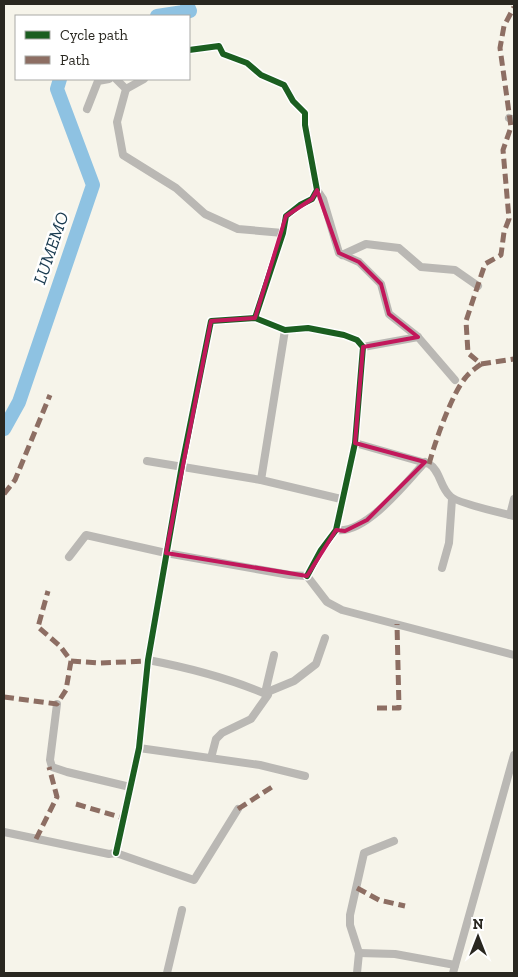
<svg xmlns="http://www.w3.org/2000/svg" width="518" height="977" viewBox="0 0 518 977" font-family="'Zilla Slab',serif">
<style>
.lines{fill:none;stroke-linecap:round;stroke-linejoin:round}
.river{stroke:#8ec2e2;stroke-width:14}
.minor{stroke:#bab8b4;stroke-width:8}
.quiet{stroke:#8d6e63;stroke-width:5;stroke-dasharray:10 5;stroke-linecap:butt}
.cycleway-casing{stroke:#fff;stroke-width:9}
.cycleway{stroke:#1b5e20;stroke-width:6}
.marked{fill:none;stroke:#c2185b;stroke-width:4;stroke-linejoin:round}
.labels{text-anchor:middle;stroke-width:5;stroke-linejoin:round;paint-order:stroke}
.water-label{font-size:18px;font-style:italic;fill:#1a3b50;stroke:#fff}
</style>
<rect width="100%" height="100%" fill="#f6f4ea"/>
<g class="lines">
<g class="river">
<polyline points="157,16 190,11 187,4"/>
<polyline points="4,429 19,402 93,185 57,89 60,79"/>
</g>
<g class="minor">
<polyline points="189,50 219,46 223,54 247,63 261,75 284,85 293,101 305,113 305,125 317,190 312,199 300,205 286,216 283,233 255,318"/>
<polyline points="116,79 126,89 117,122 123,155 176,188 205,214 238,229 283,233"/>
<polyline points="126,89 144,79"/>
<polyline points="87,109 98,81 109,79"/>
<polyline points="509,118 514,120"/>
<polyline points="317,190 323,199 339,253 359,262 381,284 389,314 418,337 455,380"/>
<polyline points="342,255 366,244 399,248 421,267 455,270 478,286"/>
<polyline points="363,347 418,337"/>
<path d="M355 443 429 464C440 470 440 487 450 496 456 503 502 513 514 516"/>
<polyline points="147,461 261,480 341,499"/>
<polyline points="261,480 285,330"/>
<polyline points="510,515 514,499"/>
<path d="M336 530C365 535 407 482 425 462"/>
<polyline points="69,557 86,535 166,553 290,575 307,576 327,602 342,610 514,655"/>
<polyline points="442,568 449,543 452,499"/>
<path d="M148 660C190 668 229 678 268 695L251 719 222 733 216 739 211 758"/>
<polyline points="265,693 294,681 316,664 325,638"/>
<polyline points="265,693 274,655"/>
<polyline points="57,704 50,760 52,767 67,772 130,787"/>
<polyline points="139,748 260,765 305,776"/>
<polyline points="4,832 109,854 116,853 194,880 238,809"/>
<polyline points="116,853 139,748 148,660 182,465 211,321 255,318 285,330 308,328 344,335 357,340 363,347 355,443 336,530 321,550 307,576"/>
<polyline points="359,953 395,954 455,965"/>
<polyline points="167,973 182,910"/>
<polyline points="357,973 359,953 350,925 350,915 364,853 394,841"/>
<polyline points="453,973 514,755"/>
</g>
<g class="quiet">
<polyline points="481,364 514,359"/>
<path d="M429 464C435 442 452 393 466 377 470 372 476 368 481 364L468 353 466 321 485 264 501 255 504 232 509 219 503 150 511 127 500 48 504 26 514 7"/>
<polyline points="4,494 15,480 50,395"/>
<polyline points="71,661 99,663 148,661"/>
<polyline points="4,697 57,704 66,690 71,661 60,646 38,627 48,591"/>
<polyline points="377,708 399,708 397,624"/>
<polyline points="76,804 123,818"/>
<polyline points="238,809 272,787"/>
<polyline points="36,839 57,797 49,767"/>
<polyline points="357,888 379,900 405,906"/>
</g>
<defs>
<g id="cycleway">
<polyline points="189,50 219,46 223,54 247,63 261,75 284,85 293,101 305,113 305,125 317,190 312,199 300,205 286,216 283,233 255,318"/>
<polyline points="116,853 139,748 148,660 182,465 211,321 255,318 285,330 308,328 344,335 357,340 363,347 355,443 336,530 321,550 307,576"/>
</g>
</defs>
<use href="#cycleway" class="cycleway-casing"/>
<use href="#cycleway" class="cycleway"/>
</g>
<path class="marked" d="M317 190 339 253 359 262 381 284 389 314 418 337 363 347 355 443 425 462 367 520 345 531 336 530 307 576 166 553 211 321 255 318 286 216 312 199Z"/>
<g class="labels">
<g class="water-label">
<text transform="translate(51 248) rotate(-71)" y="6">LUMEMO</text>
</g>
</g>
<rect width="518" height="977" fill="none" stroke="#292720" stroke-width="10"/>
<rect x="15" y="15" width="175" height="65" fill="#ffffff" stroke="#a9a9a6"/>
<rect x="25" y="31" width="25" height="8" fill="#1b5e20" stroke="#a9a9a6"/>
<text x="60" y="40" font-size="15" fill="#292720">Cycle path</text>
<rect x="25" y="56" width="25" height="8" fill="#8d6e63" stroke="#a9a9a6"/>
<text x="60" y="65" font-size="15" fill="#292720">Path</text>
<g transform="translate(478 937)" stroke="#ffffff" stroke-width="4" paint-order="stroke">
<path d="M0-4L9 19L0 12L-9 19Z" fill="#292720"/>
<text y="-8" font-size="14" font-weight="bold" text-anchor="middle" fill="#292720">N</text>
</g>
</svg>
